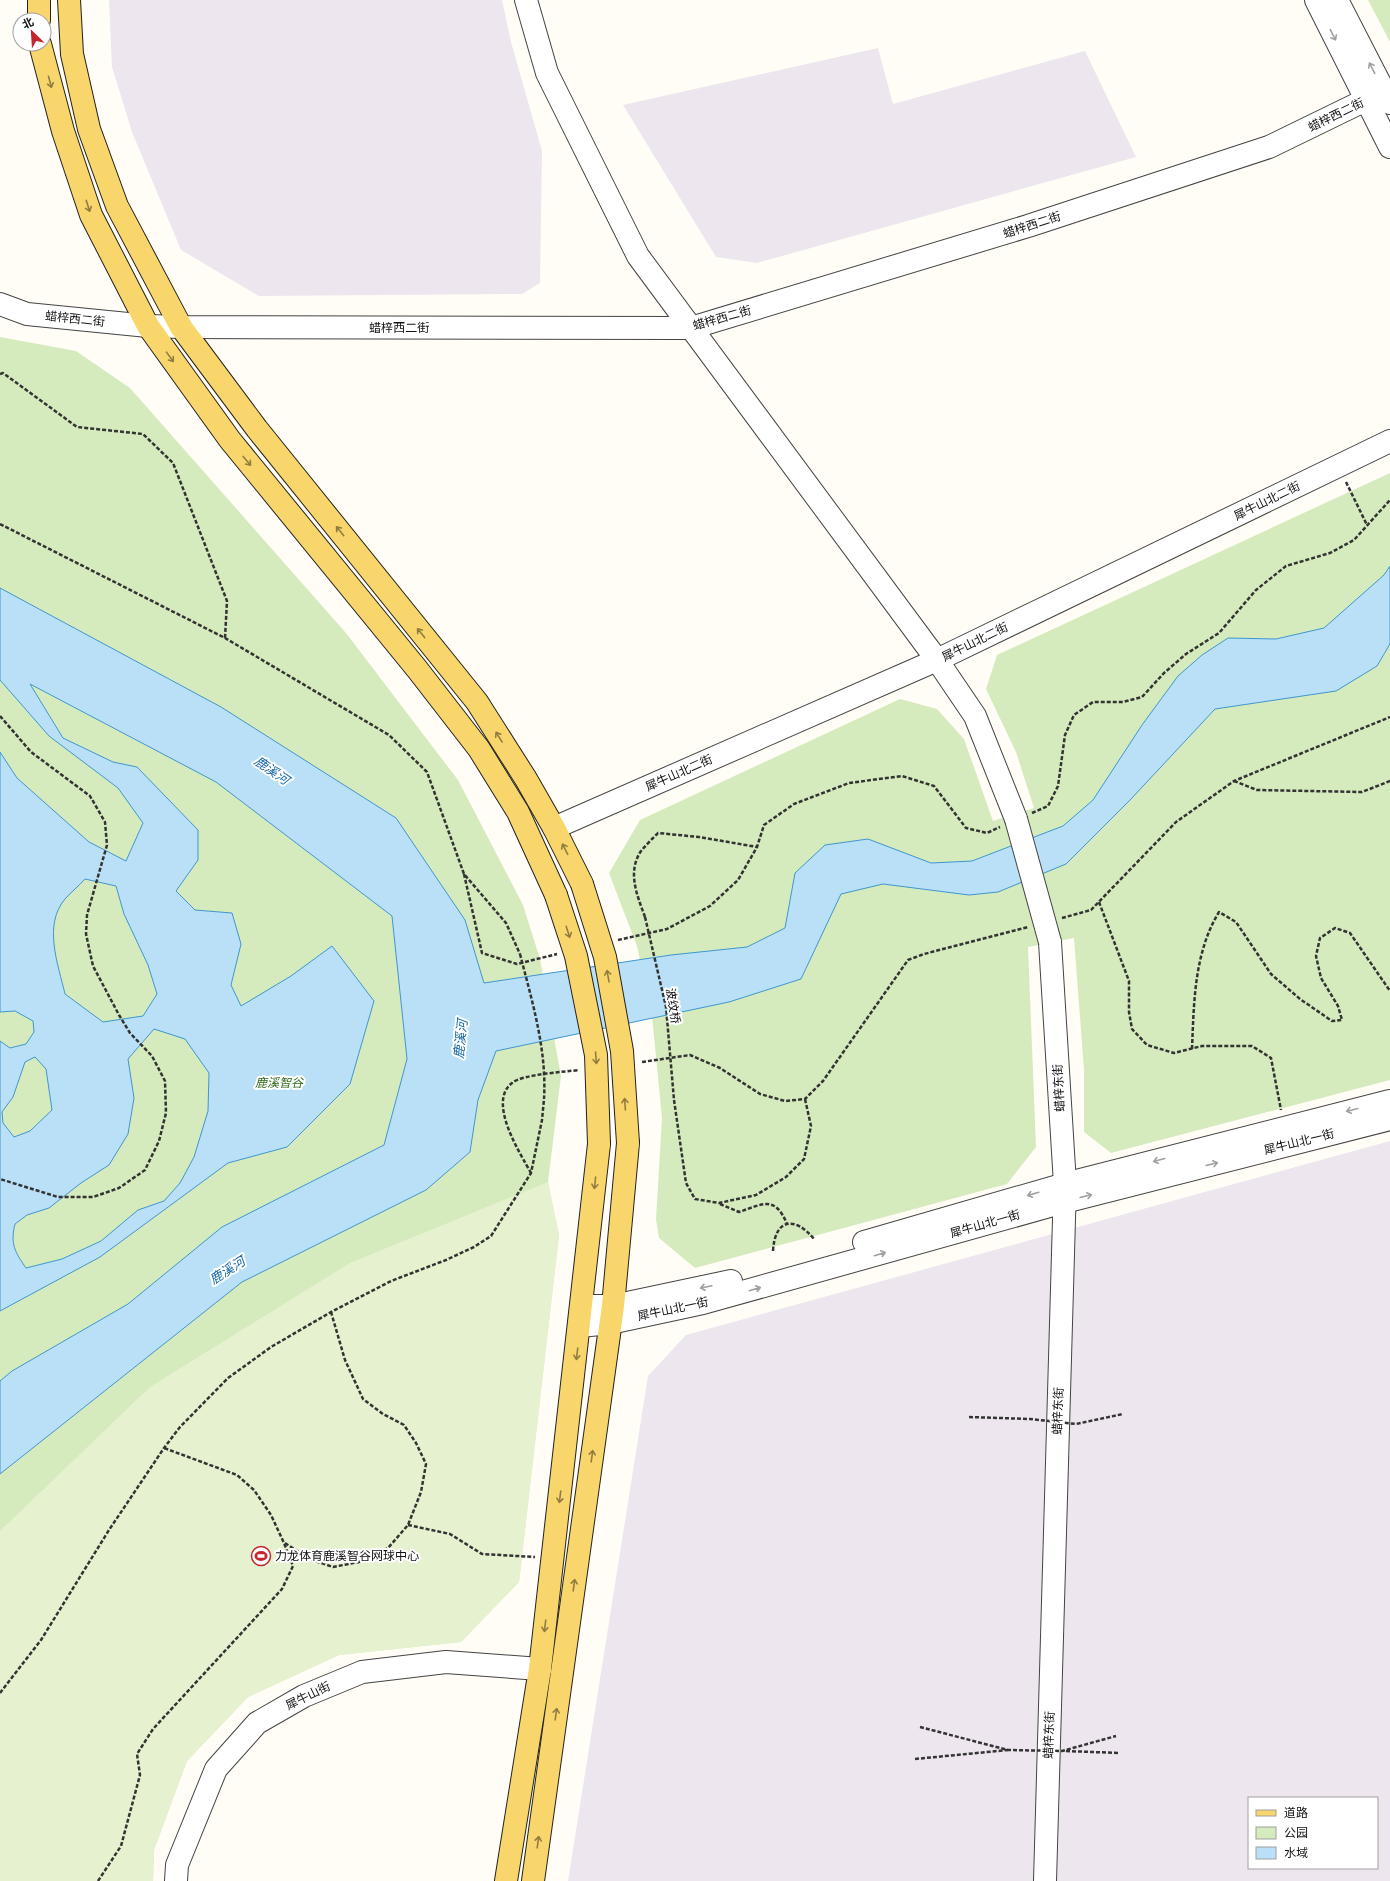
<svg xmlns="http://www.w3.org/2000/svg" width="1390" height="1881" viewBox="0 0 1390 1881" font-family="Bitter,'Noto Sans SC',serif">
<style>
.industrial{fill:#eee6ef;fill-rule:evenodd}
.green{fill:#d5ebbd}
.pitch{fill:#e6f2cf}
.water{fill:#b9e0f7;stroke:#3f96cf;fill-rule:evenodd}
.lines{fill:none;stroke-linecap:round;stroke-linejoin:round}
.minor-casing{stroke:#444;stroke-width:24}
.major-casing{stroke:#222;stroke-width:24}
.path{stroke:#333;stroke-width:2.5;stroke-dasharray:4 2;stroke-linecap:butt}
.minor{stroke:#fff;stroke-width:22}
.major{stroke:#f9d66b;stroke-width:22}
.minor-bridge-casing{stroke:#444;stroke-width:24;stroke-linecap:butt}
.major-bridge-casing{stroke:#222;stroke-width:24;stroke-linecap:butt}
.path-bridge{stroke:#333;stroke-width:2.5;stroke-dasharray:4 2;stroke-linecap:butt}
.minor-bridge{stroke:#fff;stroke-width:22}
.major-bridge{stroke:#f9d66b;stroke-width:22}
.oneway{stroke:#a0a0a0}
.oneway2{stroke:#917d42}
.labels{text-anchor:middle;stroke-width:4;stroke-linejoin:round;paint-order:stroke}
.street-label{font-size:12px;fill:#111;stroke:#fff}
.park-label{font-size:12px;font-style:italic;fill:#2f6b1f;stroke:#fff}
.poi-label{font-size:12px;fill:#111;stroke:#fff;text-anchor:start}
.water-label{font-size:13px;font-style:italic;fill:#1768a6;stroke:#fff}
</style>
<rect width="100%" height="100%" fill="#fffdf5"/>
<g class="industrial">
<polygon points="109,0 502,0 511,42 542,151 540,283 522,294 259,296 181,250 132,132 112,67"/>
<polygon points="878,48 893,104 1085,51 1136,157 757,263 716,257 623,105"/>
<path d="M1390 1141V1881H568L648 1376 686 1335ZM1249 1798H1377V1868H1249Z"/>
</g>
<g class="green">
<polygon points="1368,0 1390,0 1390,42"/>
<polygon points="0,337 76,351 130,388 346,633 458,780 523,905 540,959 561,1076 548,1182 559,1235 519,1582 461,1642 339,1655 248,1697 187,1761 154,1850 153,1881 0,1881"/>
<polygon points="1390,473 1390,1080 1111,1153 1084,1132 1084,1070 1074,938 1028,947 1036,1147 1007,1184 695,1268 659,1238 656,1219 662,1118 652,1016 637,946 609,873 640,820 900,699 937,709 964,739 993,821 1034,808 1016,752 986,689 997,655"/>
</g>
<polygon class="pitch" points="548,1182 559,1235 519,1582 461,1642 339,1655 248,1697 187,1761 154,1850 153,1881 0,1881 0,1531 150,1387 350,1263"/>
<path class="water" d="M1390 566V644L1377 666 1336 691 1215 709 1131 799 1066 864 998 892 969 895 883 884 841 894 801 979 729 1002 496 1051 478 1100 470 1152 426 1190 242 1282 0 1474V1381L12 1371 128 1304 222 1227 384 1145 407 1059 392 916 216 782 30 684 63 738 113 762 137 767 198 830V860L176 891 195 910 232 913 241 944 231 985 241 1006 291 976 332 946 374 1001 350 1084 287 1147 228 1163 100 1257 0 1311V1041L10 1048 26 1044 34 1032 33 1021 15 1011 0 1012V752L17 778 89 842 126 861 143 823 118 788 49 736 0 680V588L221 707 396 818 465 920 484 983 671 955 747 947 785 928 795 873 825 845 868 839 931 863 972 861 1063 826 1093 800 1142 725 1178 676 1202 655 1228 638 1276 639 1324 628 1384 575ZM85 879 116 886 124 914 148 965 157 994 143 1016 103 1022 65 994C58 964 43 925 65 899 71 892 79 886 85 879ZM154 1029 185 1039 209 1073 208 1111 194 1157 180 1183 164 1201 138 1210 101 1241 62 1259 26 1268C15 1252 10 1244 15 1224L27 1215 49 1208 81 1183 109 1165 128 1134 134 1098 128 1059ZM35 1057 46 1069 52 1110 30 1131 14 1137 3 1123 2 1112 13 1097 25 1062Z"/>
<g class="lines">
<defs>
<g id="minor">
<polyline points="526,0 547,73 638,256 937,660 975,716 1016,819"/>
<polyline points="1316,0 1390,147"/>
<polyline points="1337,0 1390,103"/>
<polyline points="0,304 27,314 148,326 181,327 691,328 1028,226 1269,147 1384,91"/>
<polyline points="554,828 937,660 1390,441"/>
<polyline points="864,1242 1065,1184 1390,1101"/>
<polyline points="582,1306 613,1306 731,1281"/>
<polyline points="580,1326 610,1323 703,1303 1064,1202 1390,1119"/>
<polyline points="176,1881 177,1865 216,1769 257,1723 304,1696 362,1672 446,1662 540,1669"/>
<polyline points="1045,1881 1065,1184 1050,942"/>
</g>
<g id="major">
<polyline points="39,0 39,20"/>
<polyline points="69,0 72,54 89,129 117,206 181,327 257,429 477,702 526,779 554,828 582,884"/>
<polyline points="40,44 63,131 91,215 148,326 230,440 417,669 479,749 518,812 556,895"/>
<polyline points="506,1881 540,1669 599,1144"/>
<polyline points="533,1881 613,1306 628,1143"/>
</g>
</defs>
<use href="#minor" class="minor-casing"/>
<use href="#major" class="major-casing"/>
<g class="path">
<polyline points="0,374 3,373 77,427 143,434 173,463 227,601 225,638"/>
<polyline points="1346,482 1367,525"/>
<polyline points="0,524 225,638 389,735 427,772 464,874 506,923 520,954"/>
<polyline points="0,716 31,752 90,796 105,822 107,845 87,915 86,934 93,966 119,1015 130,1033 152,1056 165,1081 166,1113 159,1141 145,1170 119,1188 93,1197 58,1197 0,1179"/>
<polyline points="1234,781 1257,790 1362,792 1390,781"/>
<polyline points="1032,813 1048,806 1058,786 1065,735 1074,715 1093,702 1123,702 1142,697 1164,673 1186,654 1219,633 1256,590 1286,566 1330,553 1354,540 1390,500"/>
<polyline points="464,874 482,953 517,964 557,954"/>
<polyline points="1099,902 1129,981 1129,1012 1132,1029 1147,1045 1174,1053 1202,1046 1252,1046 1271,1058 1281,1110"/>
<path d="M645 917C637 895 627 872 641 851 646 845 652 839 658 833L699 837 757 847"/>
<polyline points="1062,918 1091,910 1176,822 1234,781 1390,717"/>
<polyline points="618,940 667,929 710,906 738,880 757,847 764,825 794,804 849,783 902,776 934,786 966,828 987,833 1000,827"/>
<path d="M1192 1049C1194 1002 1194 953 1219 912L1236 922 1271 974 1300 999 1332 1021 1342 1020 1338 1006 1321 978 1316 956 1320 938 1335 928 1350 933 1390 991"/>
<polyline points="642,1062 690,1055 720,1068 760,1094 785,1101 805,1099 823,1081 908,960 924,954 1028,927"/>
<polyline points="674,1100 686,1183 695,1199 719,1203 756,1195 786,1177 804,1159 811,1126 805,1099"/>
<path d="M531 1173C520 1153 487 1102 512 1083 523 1074 564 1072 579 1070"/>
<path d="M720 1204 739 1212C763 1204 775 1195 787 1224"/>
<path d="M773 1251C775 1218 795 1216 814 1239"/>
<polyline points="408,1525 450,1534 482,1554 535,1557"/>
<polyline points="285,1543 309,1559 333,1567 359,1562 388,1548 408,1525 421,1492 426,1464 416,1443 404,1425 383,1414 363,1399 345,1360 331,1312"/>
<polyline points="0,1693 41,1640 109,1530 164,1448 180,1427 228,1378 271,1347 331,1312 391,1281 446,1260 474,1247 491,1236 531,1173 542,1120 544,1099"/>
<polyline points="1066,1751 1119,1753"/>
<polyline points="915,1759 1008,1750"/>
<polyline points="98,1881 121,1846 140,1775 137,1754 153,1729 282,1589 293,1566 284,1543 271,1515 254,1490 237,1475 164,1448"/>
</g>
<use href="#minor" class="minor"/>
<use href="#major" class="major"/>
<defs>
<polyline id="minor-bridge" points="1016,819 1050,942"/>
<g id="major-bridge">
<polyline points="582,884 605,957 622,1051 628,1143"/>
<polyline points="556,895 576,956 596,1055 599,1144"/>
</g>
</defs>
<use href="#minor-bridge" class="minor-bridge-casing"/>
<use href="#major-bridge" class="major-bridge-casing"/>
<g class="path-bridge">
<polyline points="645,917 666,1007 674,1100"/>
<path d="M520 954C532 1001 547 1050 544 1099"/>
<polyline points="969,1417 1030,1419 1076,1424 1123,1414"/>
<polyline points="920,1727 1008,1750 1062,1751 1116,1736"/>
</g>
<use href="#minor-bridge" class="minor-bridge"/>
<use href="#major-bridge" class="major-bridge"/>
</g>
<defs><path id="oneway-shaft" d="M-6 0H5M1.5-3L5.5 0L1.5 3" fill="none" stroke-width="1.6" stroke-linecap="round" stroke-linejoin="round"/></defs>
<g class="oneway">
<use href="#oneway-shaft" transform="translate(1333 35) rotate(63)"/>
<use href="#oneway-shaft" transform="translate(1372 68) rotate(-117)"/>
<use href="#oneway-shaft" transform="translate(1352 1110) rotate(166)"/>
<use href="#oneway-shaft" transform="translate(1159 1160) rotate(165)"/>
<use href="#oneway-shaft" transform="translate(1212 1164) rotate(-14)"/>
<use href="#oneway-shaft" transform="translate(1033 1194) rotate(164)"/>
<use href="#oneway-shaft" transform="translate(1086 1196) rotate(-14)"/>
<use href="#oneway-shaft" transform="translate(880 1254) rotate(-16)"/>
<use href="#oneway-shaft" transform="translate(706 1287) rotate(168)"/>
<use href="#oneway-shaft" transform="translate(755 1289) rotate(-16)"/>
</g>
<g class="oneway2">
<use href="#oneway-shaft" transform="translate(50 82) rotate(75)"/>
<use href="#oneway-shaft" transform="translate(88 206) rotate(72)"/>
<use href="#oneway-shaft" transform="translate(170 357) rotate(54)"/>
<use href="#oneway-shaft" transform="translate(247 461) rotate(50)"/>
<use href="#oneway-shaft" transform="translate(340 531) rotate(-129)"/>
<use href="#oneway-shaft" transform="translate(421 633) rotate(-129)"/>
<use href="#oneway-shaft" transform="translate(499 737) rotate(-122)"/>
<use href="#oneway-shaft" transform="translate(565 849) rotate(-117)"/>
<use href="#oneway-shaft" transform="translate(568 932) rotate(72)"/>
<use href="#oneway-shaft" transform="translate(608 976) rotate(-100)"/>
<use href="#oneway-shaft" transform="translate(596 1058) rotate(86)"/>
<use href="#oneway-shaft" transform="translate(625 1104) rotate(-94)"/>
<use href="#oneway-shaft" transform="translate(595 1183) rotate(96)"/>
<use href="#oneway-shaft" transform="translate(577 1354) rotate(97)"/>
<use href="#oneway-shaft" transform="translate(592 1456) rotate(-82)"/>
<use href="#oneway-shaft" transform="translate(560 1497) rotate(97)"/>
<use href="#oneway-shaft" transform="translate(574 1585) rotate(-82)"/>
<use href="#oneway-shaft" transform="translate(545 1626) rotate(97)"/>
<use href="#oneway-shaft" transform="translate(556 1714) rotate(-82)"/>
<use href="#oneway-shaft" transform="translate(538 1842) rotate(-82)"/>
</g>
<defs>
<symbol id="stadium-ring" viewBox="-11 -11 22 22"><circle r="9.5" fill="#fff" stroke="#c4262e" stroke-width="1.5"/><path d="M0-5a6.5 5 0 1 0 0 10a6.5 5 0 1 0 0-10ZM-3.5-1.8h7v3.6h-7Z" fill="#c4262e"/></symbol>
</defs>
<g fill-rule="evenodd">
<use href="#stadium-ring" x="250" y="1545" width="22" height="22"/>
</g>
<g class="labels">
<g class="street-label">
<text transform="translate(1336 115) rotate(-26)" y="4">蜡梓西二街</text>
<text transform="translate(1032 225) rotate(-18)" y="4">蜡梓西二街</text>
<text transform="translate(722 318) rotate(-16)" y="4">蜡梓西二街</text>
<text transform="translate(75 319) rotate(6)" y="4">蜡梓西二街</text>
<text x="399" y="332">蜡梓西二街</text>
<text transform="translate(1267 501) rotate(-26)" y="4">犀牛山北二街</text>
<text transform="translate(975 642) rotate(-26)" y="4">犀牛山北二街</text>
<text transform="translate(679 773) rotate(-24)" y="4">犀牛山北二街</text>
<text transform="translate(673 1006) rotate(81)" y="4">波纹桥</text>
<text transform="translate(1059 1088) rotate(-93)" y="4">蜡梓东街</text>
<text transform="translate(1299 1142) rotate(-14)" y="4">犀牛山北一街</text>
<text transform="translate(985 1224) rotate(-16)" y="4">犀牛山北一街</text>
<text transform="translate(673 1309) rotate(-12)" y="4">犀牛山北一街</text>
<text transform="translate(1058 1411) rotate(-88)" y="4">蜡梓东街</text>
<text transform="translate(308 1696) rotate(-26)" y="4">犀牛山街</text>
<text transform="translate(1049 1735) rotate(-88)" y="4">蜡梓东街</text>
</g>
<g class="park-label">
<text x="279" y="1087">鹿溪智谷</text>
</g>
<g class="poi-label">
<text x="275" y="1560">力龙体育鹿溪智谷网球中心</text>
</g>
<g class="water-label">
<text transform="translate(272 770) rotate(35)" y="5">鹿溪河</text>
<text transform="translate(460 1039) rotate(-84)" y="5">鹿溪河</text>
<text transform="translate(227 1270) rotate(-33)" y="5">鹿溪河</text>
</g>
</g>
<rect x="1248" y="1797" width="130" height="72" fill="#ffffff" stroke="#a0a0a0"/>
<rect x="1256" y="1810" width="20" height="6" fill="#f9d66b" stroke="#a0a0a0"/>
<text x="1284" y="1817" font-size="12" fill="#111111">道路</text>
<rect x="1256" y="1827" width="20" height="12" fill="#d5ebbd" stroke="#a0a0a0"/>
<text x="1284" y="1837" font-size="12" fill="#111111">公园</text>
<rect x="1256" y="1847" width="20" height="12" fill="#b9e0f7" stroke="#a0a0a0"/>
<text x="1284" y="1857" font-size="12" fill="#111111">水域</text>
<g transform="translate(32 32) rotate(335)"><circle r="19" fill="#ffffff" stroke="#a0a0a0"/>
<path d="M0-3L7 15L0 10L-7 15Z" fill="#c4262e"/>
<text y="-6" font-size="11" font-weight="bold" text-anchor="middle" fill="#111111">北</text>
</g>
</svg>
